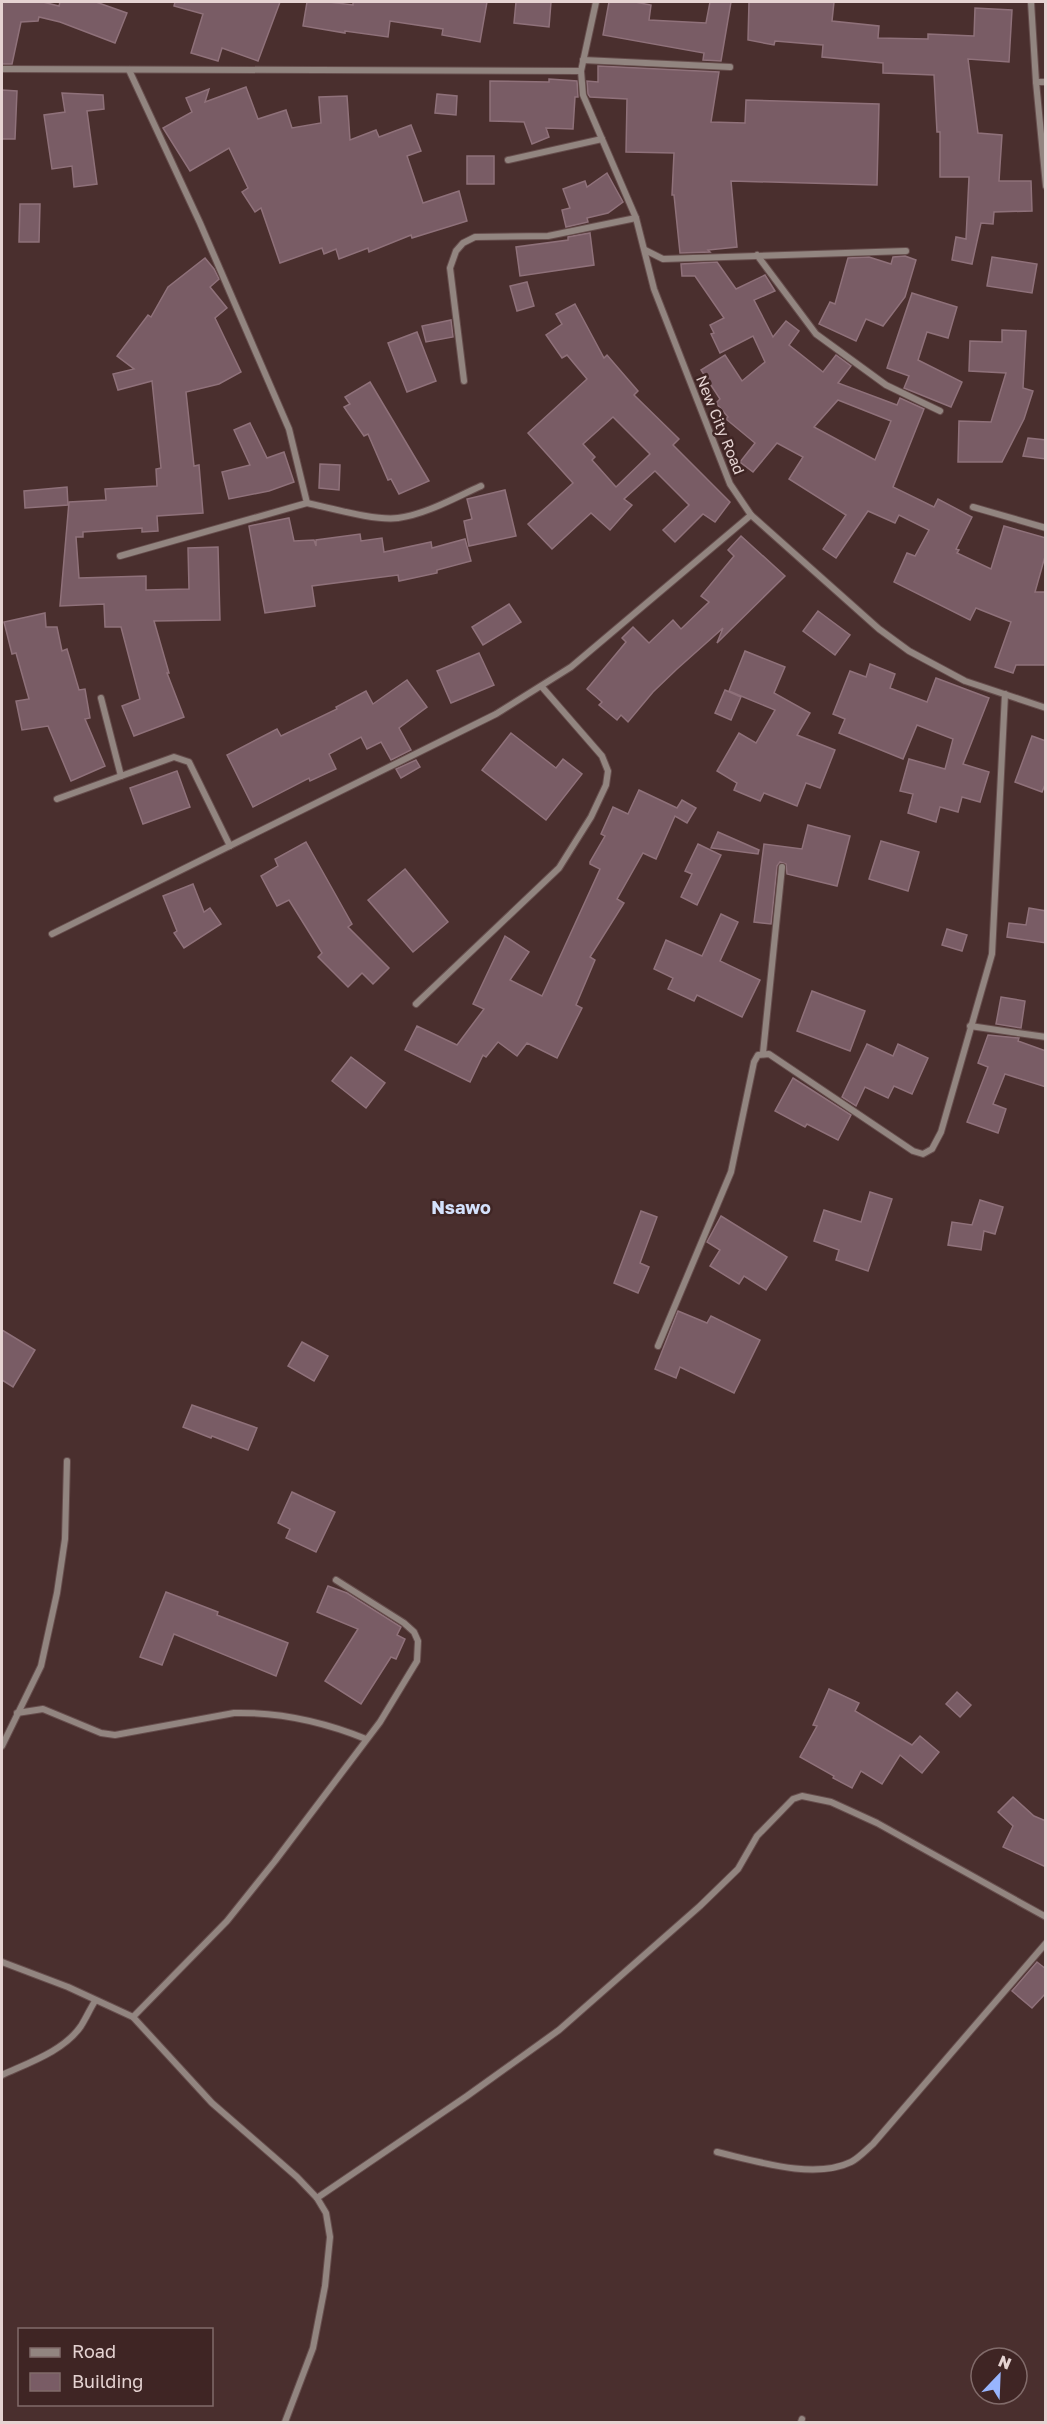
<svg xmlns="http://www.w3.org/2000/svg" width="1047" height="2424" viewBox="0 0 1047 2424" font-family="'Golos Text',sans-serif">
<style>
.building{fill:#795c65;stroke:#8f717a;stroke-width:1.5;fill-rule:evenodd}
.lines{fill:none;stroke-linecap:round;stroke-linejoin:round}
.street-casing{stroke:#664d4c;stroke-width:8}
.street{stroke:#928580;stroke-width:6}
.labels{text-anchor:middle;stroke-width:5;stroke-linejoin:round;paint-order:stroke}
.street-label{font-size:15px;fill:#e5d3d2;stroke:#3f2524}
.quarter-label{font-size:18px;font-weight:bold;fill:#d4e1fc;stroke:#3f2524}
</style>
<rect width="100%" height="100%" fill="#4a2f2e"/>
<g class="building">
<polygon points="2,2 43,2 59,6 60,2 96,2 127,13 115,43 60,22 39,17 38,21 21,22 12,64 2,64"/>
<polygon points="175,2 280,2 258,61 222,48 218,61 191,53 203,14 174,6"/>
<polygon points="307,2 329,2 353,5 353,2 487,2 480,42 442,35 443,29 390,21 388,37 345,31 345,33 303,26"/>
<polygon points="516,2 551,2 549,27 514,23"/>
<polygon points="609,2 635,2 651,5 649,20 706,23 710,2 731,2 721,61 703,60 704,53 603,35"/>
<polygon points="749,2 834,2 832,21 879,26 878,38 928,39 928,34 974,36 975,8 1012,10 1009,62 968,59 978,133 1002,135 999,181 1031,181 1032,211 994,212 993,224 981,223 972,264 952,260 956,237 966,239 969,177 940,177 940,132 937,132 934,75 883,73 883,63 822,57 823,45 775,41 774,45 748,40"/>
<polygon points="598,66 719,72 711,122 745,123 746,100 879,104 877,185 731,181 737,247 708,250 710,252 680,253 674,195 672,195 674,153 626,152 627,99 590,97 588,94 587,81 598,82"/>
<polygon points="549,79 577,81 578,97 575,97 573,129 546,128 549,137 532,144 524,122 490,121 490,81 549,82"/>
<polygon points="246,87 258,119 286,110 292,128 321,123 319,97 347,96 350,140 376,130 379,137 411,125 421,151 407,156 423,203 459,191 467,221 412,238 411,235 369,252 368,248 339,259 336,249 324,254 322,248 280,263 261,208 255,212 242,192 248,188 229,148 190,171 163,128 192,112 186,98 209,89 205,102"/>
<polygon points="2,90 17,91 15,139 2,139"/>
<polygon points="62,93 103,95 104,109 87,111 97,184 74,187 72,166 52,169 44,115 65,112"/>
<polygon points="437,94 457,96 456,115 435,113"/>
<rect x="467" y="156" width="27" height="28"/>
<polygon points="607,173 623,202 608,213 587,218 588,222 566,227 562,210 570,208 563,189 585,181 587,187"/>
<polygon points="20,204 40,204 39,242 19,242"/>
<polygon points="590,233 594,265 520,276 516,247 568,240 568,237"/>
<polygon points="905,256 916,260 905,297 883,326 866,319 856,341 819,324 830,302 835,304 848,258 869,257 891,264 893,257"/>
<polygon points="992,257 1037,264 1032,293 987,286"/>
<polygon points="205,258 214,269 219,279 210,287 227,308 215,318 241,372 219,384 186,392 194,466 199,465 203,513 157,516 158,531 142,532 142,528 83,532 83,537 76,537 79,578 146,576 146,590 189,589 188,548 218,547 220,620 154,621 169,673 167,673 184,717 134,736 122,706 140,699 121,627 105,627 104,604 60,606 69,502 106,500 105,489 157,486 156,469 161,468 152,381 118,390 113,374 134,369 117,356 148,315 151,317 168,287"/>
<path d="M717 262 736 289 765 275 775 291 754 300 773 337 786 321 799 331 789 345 823 372 836 355 851 366 838 383 897 405 900 398 924 409 893 487 934 507 938 499 972 517 956 549 959 550 957 553 991 569 1004 526 1046 538V553L1035 592H1046V665H1016L1013 673 995 667 1011 622 976 608 970 620 894 582 907 553 915 556 929 530 899 515 895 523 868 511 836 558 823 549 846 515 789 479 803 457 777 443 753 472 740 462 755 443 726 419 728 417 716 403 720 399 701 370 725 355 742 381 765 362 753 336 720 353 711 334 714 333 710 325 724 318 695 276H682L681 264ZM838 400 891 421 875 460 814 427Z"/>
<polygon points="527,282 534,306 517,311 510,286"/>
<polygon points="912,293 957,307 948,338 927,332 918,360 962,382 951,407 904,388 909,376 887,368"/>
<path d="M575 304 604 358 607 355 638 391 634 395 679 439 673 445 730 502 715 522 703 514 675 542 663 530 689 505 655 471 624 499 632 505 610 530 591 513 552 549 528 524 573 483 528 433 587 379 567 355 562 358 546 335 562 324 556 314ZM613 417 650 454 616 487 592 460 595 457 583 444Z"/>
<polygon points="451,320 453,337 426,342 422,326"/>
<polygon points="1002,330 1026,331 1023,388 1033,391 1024,419 1002,462 958,462 959,421 991,422 1006,373 969,371 970,341 1002,342"/>
<polygon points="417,332 436,381 407,392 388,343"/>
<polygon points="370,382 429,481 399,494 391,479 388,480 368,434 364,436 344,407 350,404 345,397"/>
<polygon points="250,423 267,458 284,452 294,482 269,491 229,499 222,472 250,465 234,430"/>
<polygon points="1028,438 1046,440 1046,459 1023,456"/>
<polygon points="320,464 340,465 339,490 319,488"/>
<polygon points="67,487 68,505 25,508 24,491"/>
<polygon points="505,490 516,536 469,546 464,521 472,519 467,499"/>
<polygon points="289,518 294,541 314,540 316,546 316,540 360,534 361,541 382,538 384,552 431,542 432,548 465,539 471,561 437,570 437,573 399,581 398,575 312,586 315,606 265,613 249,526"/>
<polygon points="741,536 785,576 717,643 723,628 677,669 653,692 628,722 621,715 617,720 599,705 602,702 587,689 626,642 622,638 633,627 649,643 673,620 681,629 709,602 701,596 734,556 728,550"/>
<polygon points="509,604 521,622 483,645 472,627"/>
<polygon points="818,611 850,635 835,655 803,631"/>
<polygon points="45,613 46,627 57,627 62,651 67,649 79,690 85,689 90,718 85,719 105,766 71,781 48,726 22,730 16,701 29,699 16,653 12,654 4,622"/>
<polygon points="745,651 785,667 774,693 810,713 797,735 835,750 820,788 806,783 797,806 764,793 760,801 734,790 737,783 717,771 739,733 756,743 775,710 729,691"/>
<polygon points="479,653 494,685 451,703 437,671"/>
<polygon points="870,664 895,674 890,688 927,702 936,678 989,698 963,764 989,772 980,802 962,797 958,812 940,807 936,822 908,813 913,794 900,791 909,759 945,769 953,739 917,725 903,759 839,733 845,719 833,714 850,671 866,677"/>
<polygon points="407,680 427,707 399,728 411,750 391,760 381,742 367,749 361,737 329,754 336,769 310,781 309,778 253,807 227,755 277,729 281,736 337,709 336,707 366,691 373,704"/>
<polygon points="725,690 741,697 731,720 715,713"/>
<polygon points="511,733 556,768 563,759 582,774 546,820 482,770"/>
<polygon points="1032,736 1046,741 1046,782 1042,792 1015,782"/>
<polygon points="416,760 420,767 401,778 396,769"/>
<polygon points="177,771 190,807 143,824 130,788"/>
<polygon points="639,790 677,808 682,800 696,808 687,823 675,816 656,859 643,853 617,899 624,903 590,957 595,960 576,1005 582,1008 557,1058 527,1043 517,1056 498,1042 486,1057 483,1055 470,1082 405,1050 417,1026 457,1045 484,1009 473,1004 505,936 529,952 510,980 542,996 600,869 590,864 590,862 605,836 601,834 613,807 628,814"/>
<polygon points="808,825 850,836 837,886 787,874 786,864 780,862 777,866 771,924 754,922 764,844 802,849"/>
<polygon points="718,832 759,850 758,854 711,848"/>
<polygon points="881,841 919,852 908,891 869,879"/>
<polygon points="306,842 352,924 348,927 389,968 373,984 362,973 348,987 318,957 322,953 289,900 277,906 261,876 278,866 275,859"/>
<polygon points="698,844 721,855 697,905 681,897 692,874 685,871"/>
<polygon points="405,869 448,922 413,952 368,900"/>
<polygon points="193,884 204,912 210,908 221,924 184,948 174,933 177,931 163,896"/>
<polygon points="1029,908 1046,911 1046,943 1007,937 1009,923 1026,925"/>
<polygon points="721,914 738,922 720,961 760,980 742,1017 697,995 694,1001 668,989 673,978 654,969 666,940 702,956"/>
<polygon points="947,929 967,935 962,951 942,945"/>
<polygon points="812,991 865,1011 850,1051 797,1031"/>
<polygon points="1001,997 1025,1001 1021,1028 996,1024"/>
<polygon points="988,1035 1019,1038 1018,1041 1046,1051 1046,1087 1005,1074 993,1104 1006,1109 998,1133 967,1122 988,1067 978,1063"/>
<polygon points="867,1044 893,1056 898,1044 928,1058 912,1094 894,1086 888,1098 865,1087 856,1106 842,1097"/>
<polygon points="351,1057 385,1083 366,1108 332,1081"/>
<polygon points="793,1078 851,1115 838,1140 807,1124 805,1127 775,1111"/>
<polygon points="870,1192 892,1199 868,1271 836,1260 839,1250 814,1241 824,1210 861,1222"/>
<polygon points="980,1200 1003,1207 995,1234 984,1231 981,1250 948,1245 952,1222 972,1225"/>
<polygon points="641,1211 657,1217 640,1263 649,1267 638,1293 614,1283"/>
<polygon points="721,1216 787,1257 766,1290 744,1276 739,1284 710,1266 720,1250 707,1242"/>
<polygon points="678,1311 707,1323 711,1316 760,1340 734,1393 680,1367 676,1378 655,1369"/>
<polygon points="2,1330 35,1350 13,1387 2,1380"/>
<polygon points="302,1342 328,1356 314,1381 288,1366"/>
<polygon points="192,1405 257,1428 248,1450 212,1436 211,1438 183,1427"/>
<polygon points="292,1492 335,1512 316,1552 286,1538 290,1529 278,1523"/>
<polygon points="328,1586 347,1593 401,1627 397,1635 405,1639 396,1659 391,1657 361,1704 325,1681 358,1629 317,1612"/>
<polygon points="166,1592 218,1612 217,1615 288,1643 276,1676 174,1634 162,1665 140,1657"/>
<polygon points="829,1689 859,1703 855,1711 912,1745 920,1736 939,1752 922,1773 900,1755 882,1784 861,1771 852,1788 833,1778 834,1776 800,1757 817,1726 813,1725"/>
<polygon points="957,1692 971,1705 960,1717 946,1704"/>
<polygon points="1013,1797 1034,1816 1046,1821 1046,1867 1003,1847 1013,1826 998,1812"/>
<polygon points="1037,1962 1046,1969 1046,1993 1032,2008 1012,1991"/>
</g>
<g class="lines">
<defs>
<g id="street">
<polyline points="596,2 581,71 583,95 636,218 654,289 730,484 751,515 879,629 909,651 965,681 1046,708"/>
<polyline points="1031,2 1036,82 1046,82"/>
<polyline points="583,60 730,67"/>
<polyline points="2,69 581,71"/>
<polyline points="1036,82 1046,186"/>
<polyline points="508,160 602,139"/>
<polyline points="645,250 663,259 906,251"/>
<polyline points="757,255 816,334 886,385 940,411"/>
<polyline points="464,381 450,268 456,251 463,243 475,237 548,236 636,218"/>
<path d="M307 503C331 508 375 521 398 518 427 514 454 498 481 486"/>
<polyline points="973,507 1046,528"/>
<polyline points="120,556 307,503 289,429 200,223 129,70"/>
<polyline points="101,698 121,776"/>
<polyline points="57,799 174,757 189,762 230,846"/>
<polyline points="52,934 496,714 571,667 751,515"/>
<polyline points="416,1004 559,868 591,817 606,785 608,771 602,756 542,687"/>
<polyline points="970,1026 1046,1037"/>
<polyline points="763,1053 782,867"/>
<polyline points="658,1346 731,1172 754,1062 758,1055 769,1054 913,1151 923,1154 932,1149 941,1132 992,954 1005,694"/>
<path d="M17 1713 43 1709 101 1733 115 1735 234 1713C280 1712 324 1722 366 1739"/>
<polyline points="2,1746 41,1666 57,1593 65,1539 67,1461"/>
<polyline points="2,1962 68,1987 133,2017 212,2103 297,2177 317,2198 326,2213 330,2237 325,2286 313,2348 285,2422"/>
<polyline points="133,2017 227,1921 275,1861 380,1722 417,1661 418,1641 414,1632 404,1623 336,1580"/>
<path d="M2 2075C28 2063 64 2051 81 2026 86 2018 90 2009 95 2001"/>
<path d="M717 2152C756 2161 814 2180 851 2162 859 2158 866 2150 873 2144L1046 1943"/>
<polyline points="317,2198 467,2096 559,2030 700,1906 738,1869 757,1836 793,1799 802,1796 831,1802 877,1823 1046,1917"/>
<polyline points="801,2422 802,2419"/>
</g>
</defs>
<use href="#street" class="street-casing"/>
<use href="#street" class="street"/>
</g>
<g class="labels">
<g class="street-label">
<text transform="translate(720 425) rotate(68)" y="5">New City Road</text>
</g>
<g class="quarter-label">
<text x="461" y="1214">Nsawo</text>
</g>
</g>
<rect width="1047" height="2424" fill="none" stroke="#e5d3d2" stroke-width="6"/>
<rect x="18" y="2328" width="195" height="78" fill="#3f2524" stroke="#816b6a" stroke-width="1.5"/>
<rect x="30" y="2348" width="30" height="9" fill="#928580" stroke="#816b6a" stroke-width="1.5"/>
<text x="72" y="2358" font-size="18" fill="#e5d3d2">Road</text>
<rect x="30" y="2373" width="30" height="18" fill="#795c65" stroke="#816b6a" stroke-width="1.5"/>
<text x="72" y="2388" font-size="18" fill="#e5d3d2">Building</text>
<g transform="translate(999 2376) rotate(23)"><circle r="28" fill="#3f2524" stroke="#816b6a" stroke-width="1.5"/>
<path d="M0-4.5L10 22L0 15L-10 22Z" fill="#98b5fd"/>
<text y="-9" font-size="16" font-weight="bold" text-anchor="middle" fill="#e5d3d2">N</text>
</g>
</svg>
